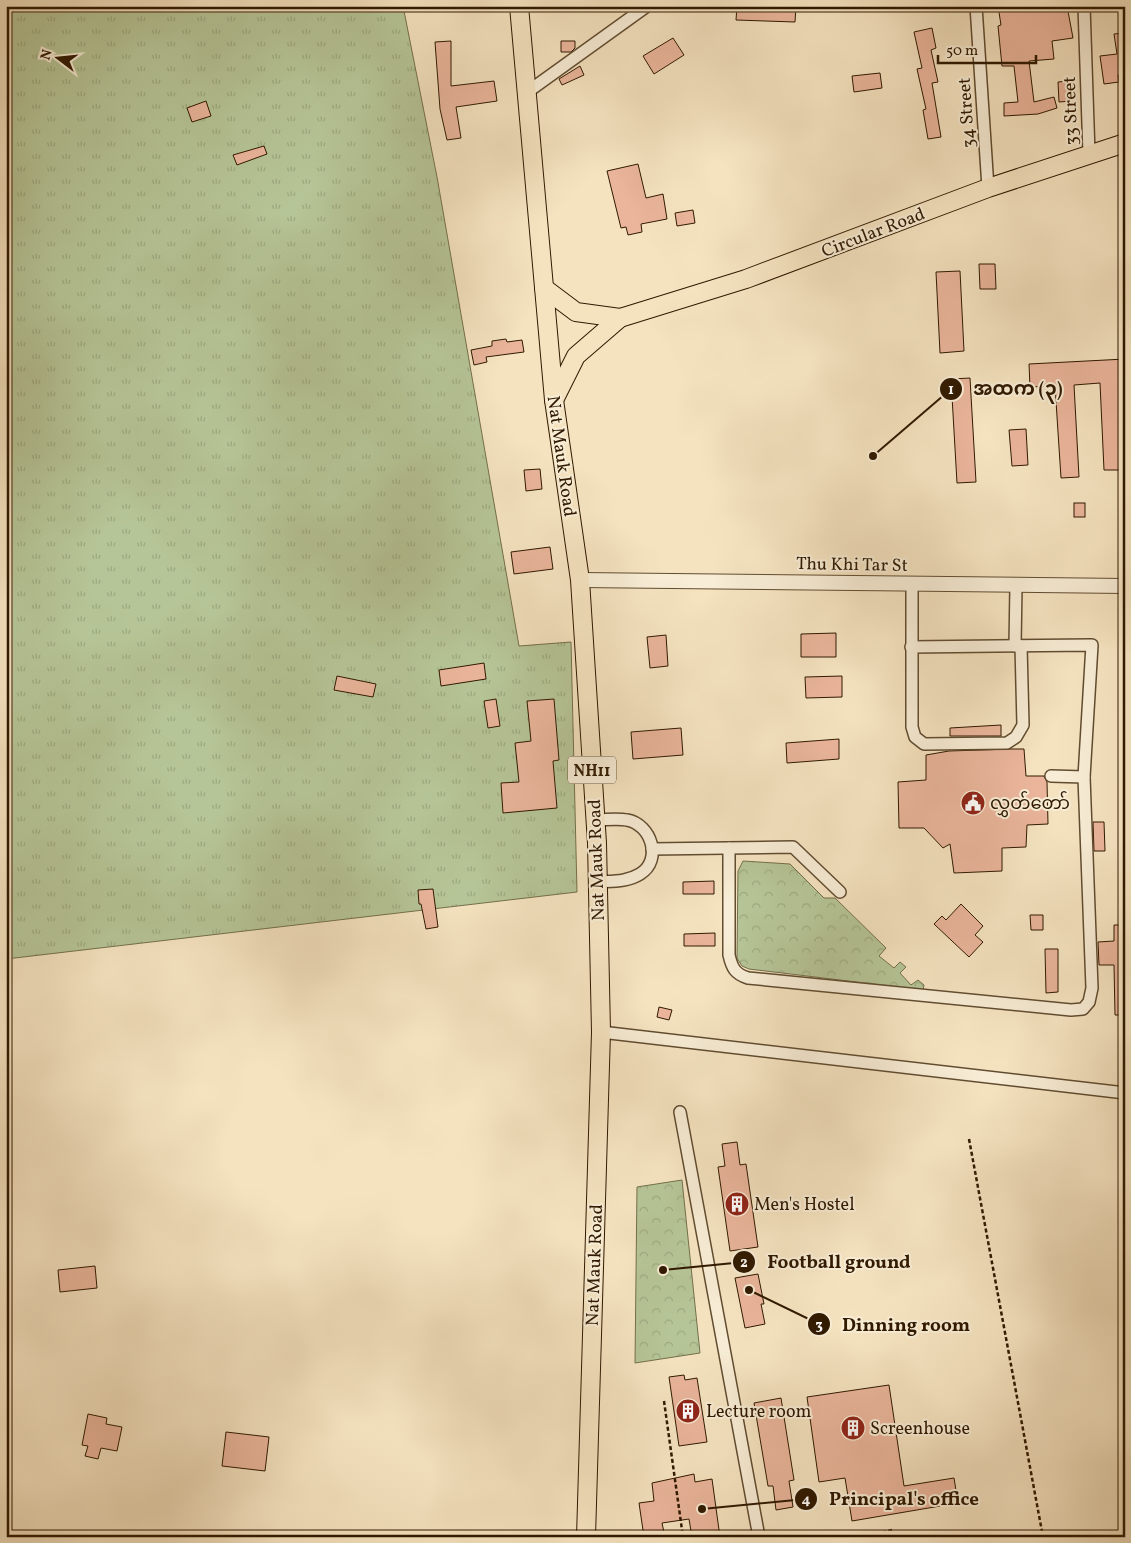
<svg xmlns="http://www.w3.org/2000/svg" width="1131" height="1543" viewBox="0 0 1131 1543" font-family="Vollkorn,'Noto Sans Myanmar',serif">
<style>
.grass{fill:url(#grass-tufts);stroke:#736f4c}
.park{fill:url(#park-crowns);stroke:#736f4c}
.building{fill:#eab59b;stroke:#301900}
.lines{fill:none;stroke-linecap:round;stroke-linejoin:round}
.minor-casing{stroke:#614c30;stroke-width:14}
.tertiary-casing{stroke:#614c30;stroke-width:16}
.primary-casing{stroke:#301900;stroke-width:20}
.trunk-casing{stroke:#301900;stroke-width:20}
.path{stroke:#301900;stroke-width:2.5;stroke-dasharray:4 2.5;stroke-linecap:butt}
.minor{stroke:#f8edd6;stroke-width:11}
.tertiary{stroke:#f8edd6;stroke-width:14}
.primary{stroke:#f5e3c0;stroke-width:18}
.trunk{stroke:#f5e3c0;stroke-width:18}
.labels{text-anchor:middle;stroke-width:4;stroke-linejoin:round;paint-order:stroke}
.shield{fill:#f8edd6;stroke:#6c5940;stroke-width:1}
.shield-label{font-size:16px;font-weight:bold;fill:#301900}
.street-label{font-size:18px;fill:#301900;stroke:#f8edd6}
.poi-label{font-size:18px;fill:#301900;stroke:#f8edd6;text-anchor:start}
.leader{fill:none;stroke:#301900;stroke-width:2}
.callout-dot{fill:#301900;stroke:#f8edd6;stroke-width:2}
.mark-label{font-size:15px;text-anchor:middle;font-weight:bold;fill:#fff}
.callout-label{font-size:19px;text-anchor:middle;font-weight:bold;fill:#301900;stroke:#f8edd6;stroke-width:4;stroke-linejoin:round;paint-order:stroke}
</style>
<defs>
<pattern id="grass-tufts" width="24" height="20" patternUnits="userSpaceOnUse" patternTransform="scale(1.25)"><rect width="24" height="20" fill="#b6c597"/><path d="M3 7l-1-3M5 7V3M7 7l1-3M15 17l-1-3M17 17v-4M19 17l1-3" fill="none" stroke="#9da980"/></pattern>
<pattern id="park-crowns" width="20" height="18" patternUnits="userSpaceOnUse" patternTransform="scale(1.25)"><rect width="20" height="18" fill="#b6c597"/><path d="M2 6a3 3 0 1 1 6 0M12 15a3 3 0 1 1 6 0" fill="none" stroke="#9da980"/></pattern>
</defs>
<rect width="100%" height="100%" fill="#f5e3c0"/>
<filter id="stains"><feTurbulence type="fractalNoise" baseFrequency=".004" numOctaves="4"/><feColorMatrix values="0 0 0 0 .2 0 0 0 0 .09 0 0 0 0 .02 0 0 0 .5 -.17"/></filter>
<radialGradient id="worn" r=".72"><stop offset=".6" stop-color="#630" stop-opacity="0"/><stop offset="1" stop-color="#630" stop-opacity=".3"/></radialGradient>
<polygon class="grass" points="6,6 403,6 437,177 519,646 571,642 577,892 6,959"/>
<g class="park">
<polygon points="743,861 790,864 824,898 835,898 886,948 879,956 894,968 900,962 906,967 900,973 911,985 918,980 924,985 923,990 749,969 742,966 737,958 738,871"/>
<polygon points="682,1180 700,1353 635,1363 637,1187"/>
</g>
<g class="building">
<polygon points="737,6 796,6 795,22 736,20"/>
<polygon points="998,6 1067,6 1073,38 1052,41 1054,59 1029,61 1034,102 1054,97 1057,108 1038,114 1004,116 1004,103 1018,102 1014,66 1002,66 998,26 1001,25"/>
<polygon points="932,28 936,48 931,50 938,82 932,83 941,137 928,139 923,110 926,109 917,69 922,68 914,32"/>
<polygon points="1125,33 1125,74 1118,75 1119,82 1104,84 1100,56 1117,54 1114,34"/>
<polygon points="673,38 684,55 654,74 643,56"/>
<polygon points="451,41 451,86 494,81 497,101 456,107 461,138 447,140 440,109 435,42"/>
<polygon points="561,41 575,41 575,48 571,52 561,52"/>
<polygon points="580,66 584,75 562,85 559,79"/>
<polygon points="880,73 882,88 854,92 852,76"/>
<polygon points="1069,81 1071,101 1059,102 1058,82"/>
<polygon points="206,101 211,116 192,122 187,108"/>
<polygon points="264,146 267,154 237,165 233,155"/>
<polygon points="638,164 646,198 663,194 667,219 641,224 642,232 628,235 626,227 621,228 607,171"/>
<polygon points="693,210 695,223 677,226 675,213"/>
<polygon points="979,264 995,264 996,289 980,289"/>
<polygon points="960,271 964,351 940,353 936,272"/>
<polygon points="506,339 507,342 522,340 524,352 486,357 487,362 474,365 471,350 492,346 492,341"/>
<polygon points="1125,359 1125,382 1120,382 1124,470 1104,470 1100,383 1074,385 1079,477 1061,478 1055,386 1030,387 1029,364"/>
<polygon points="970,378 976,482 957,483 951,379"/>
<polygon points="1026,429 1028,465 1012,466 1009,430"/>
<polygon points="540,469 542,489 526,491 524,470"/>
<rect x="1074" y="503" width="11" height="14"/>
<polygon points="550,547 553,569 514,574 511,552"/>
<polygon points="836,633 836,657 801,657 801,634"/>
<polygon points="666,635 668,666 650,668 647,637"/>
<polygon points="484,663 486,679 441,686 439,670"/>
<polygon points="337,676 376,684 373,697 334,690"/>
<polygon points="842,676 842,697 806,698 805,677"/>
<polygon points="496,699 500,726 488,728 484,701"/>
<polygon points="554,699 559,760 553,761 557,808 503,813 501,783 519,782 515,743 531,741 527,701"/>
<polygon points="1001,725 1001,736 950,736 950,728"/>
<polygon points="681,728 683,755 633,759 631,732"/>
<polygon points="839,739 839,759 787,763 786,743"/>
<polygon points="1012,749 1024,749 1026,776 1044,776 1047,782 1048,824 1027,825 1026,847 1002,848 1002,871 954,873 950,844 943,848 924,828 899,828 898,782 926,780 926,755 949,751"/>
<polygon points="1093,822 1104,822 1105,851 1094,851"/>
<polygon points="714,881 714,894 683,894 683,882"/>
<polygon points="433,889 438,927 426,929 421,904 419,904 418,890"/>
<polygon points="961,904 983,926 975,935 983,942 969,957 934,924 942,916 946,920"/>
<polygon points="1030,915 1043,915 1043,930 1031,930"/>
<polygon points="1114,925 1125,925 1125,1015 1115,1015 1114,965 1099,965 1098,942 1114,941"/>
<polygon points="715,933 715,946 684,946 684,934"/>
<polygon points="1045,949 1058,949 1058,992 1046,993"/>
<polygon points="659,1007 672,1010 669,1020 657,1017"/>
<polygon points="737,1142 740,1165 746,1164 758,1247 730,1251 718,1167 725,1166 722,1144"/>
<polygon points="95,1266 97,1288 60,1292 58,1270"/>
<polygon points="758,1274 764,1304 761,1304 765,1324 745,1328 735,1278"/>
<polygon points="684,1375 685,1380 697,1378 707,1442 679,1446 669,1377"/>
<polygon points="889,1385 904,1486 954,1478 958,1503 852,1521 845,1478 819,1482 807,1397"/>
<polygon points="781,1398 794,1480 789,1481 793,1507 776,1510 773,1486 768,1486 754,1403"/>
<polygon points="88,1414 107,1418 106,1424 122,1427 117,1451 101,1448 98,1459 85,1456 88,1446 82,1445"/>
<polygon points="226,1432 269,1437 265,1471 222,1466"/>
<polygon points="694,1474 695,1482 712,1479 720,1537 692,1537 689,1519 662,1523 665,1537 644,1537 639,1503 654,1501 652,1483"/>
</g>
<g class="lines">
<defs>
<g id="minor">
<polyline points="976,6 988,188"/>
<polyline points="1084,6 1089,154"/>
<polyline points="526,93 647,6"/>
<polyline points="912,584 912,727 915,737 924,744 1007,743 1016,737 1023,725 1021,646"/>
<polyline points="1015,646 1016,585"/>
<polyline points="1051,776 1084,777"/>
<path d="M595 820C605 820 617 818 627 820 651 824 663 860 640 874 627 882 612 881 598 882"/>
<path d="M729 848V955C732 968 735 974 748 978L1071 1010 1083 1009 1089 1002 1092 988 1084 777 1092 645 911 647"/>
<polyline points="652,849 793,847 840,892"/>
<polyline points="601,1032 1125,1093"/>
<polyline points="680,1112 759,1537"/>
</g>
<polyline id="tertiary" points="580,580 1125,586"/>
<g id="primary">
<polyline points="544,288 576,312 620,318"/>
<polyline points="554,400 576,356 620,318 746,279 988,188 1125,143"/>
</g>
<polyline id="trunk" points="519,6 554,400 580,580 597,843 601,1032 586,1537"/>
</defs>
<use href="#minor" class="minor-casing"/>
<use href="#tertiary" class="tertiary-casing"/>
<use href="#primary" class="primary-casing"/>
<use href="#trunk" class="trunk-casing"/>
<g class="path">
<polyline points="969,1139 1043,1537"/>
<polyline points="664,1401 683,1537"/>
<polyline points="863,1537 892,1530"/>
</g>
<use href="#minor" class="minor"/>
<use href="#tertiary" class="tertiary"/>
<use href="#primary" class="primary"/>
<use href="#trunk" class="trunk"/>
</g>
<defs>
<symbol id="civic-disc" viewBox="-11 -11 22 22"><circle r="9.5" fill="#8f2418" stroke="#f8edd6"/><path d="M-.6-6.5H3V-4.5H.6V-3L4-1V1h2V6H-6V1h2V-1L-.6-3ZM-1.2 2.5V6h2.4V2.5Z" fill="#fff"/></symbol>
<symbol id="building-disc" viewBox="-11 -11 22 22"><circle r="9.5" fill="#8f2418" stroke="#f8edd6"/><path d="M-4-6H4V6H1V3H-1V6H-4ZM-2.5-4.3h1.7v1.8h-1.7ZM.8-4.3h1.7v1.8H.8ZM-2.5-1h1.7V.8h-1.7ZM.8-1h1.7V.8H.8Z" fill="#fff"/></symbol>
</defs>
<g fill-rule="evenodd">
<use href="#civic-disc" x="959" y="789" width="28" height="28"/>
<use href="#building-disc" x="723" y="1190" width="28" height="28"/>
<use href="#building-disc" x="674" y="1397" width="28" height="28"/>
<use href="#building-disc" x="839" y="1414" width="28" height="28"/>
</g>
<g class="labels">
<rect class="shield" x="568" y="756.5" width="48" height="27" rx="4"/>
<g class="shield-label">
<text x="592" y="776">NH11</text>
</g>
<g class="street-label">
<text transform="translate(1070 111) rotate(-92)" y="6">33 Street</text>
<text transform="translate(966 113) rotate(-94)" y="6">34 Street</text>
<text transform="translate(873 232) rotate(-21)" y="6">Circular Road</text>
<text transform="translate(562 456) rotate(82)" y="6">Nat Mauk Road</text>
<text transform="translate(852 564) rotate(1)" y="6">Thu Khi Tar St</text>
<text transform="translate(596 860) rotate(-92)" y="6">Nat Mauk Road</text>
<text transform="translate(594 1265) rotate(-88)" y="6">Nat Mauk Road</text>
</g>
<g class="poi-label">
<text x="990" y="809">လွှတ်တော်</text>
<text x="754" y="1210">Men's Hostel</text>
<text x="706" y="1417">Lecture room</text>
<text x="870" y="1434">Screenhouse</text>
</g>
</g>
<path class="leader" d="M873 456L951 389M663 1270L744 1262M749 1290L819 1324M702 1509L806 1499"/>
<g class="callout-dot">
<circle cx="873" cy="456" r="5"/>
<circle cx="663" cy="1270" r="5"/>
<circle cx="749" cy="1290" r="5"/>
<circle cx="702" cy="1509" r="5"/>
<circle cx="951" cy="389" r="12"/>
<circle cx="744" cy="1262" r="12"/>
<circle cx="819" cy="1324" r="12"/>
<circle cx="806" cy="1499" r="12"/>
</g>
<g class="mark-label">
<text x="951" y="394">1</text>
<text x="744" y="1267">2</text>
<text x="819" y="1329">3</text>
<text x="806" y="1504">4</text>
</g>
<g class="callout-label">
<text x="1018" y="395">အထက (၃)</text>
<text x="839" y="1268">Football ground</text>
<text x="906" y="1331">Dinning room</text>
<text x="904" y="1505">Principal's office</text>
</g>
<rect width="1131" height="1543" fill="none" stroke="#f5e3c0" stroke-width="25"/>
<rect x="8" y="8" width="1116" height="1528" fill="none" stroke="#301900" stroke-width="2.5"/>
<rect x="12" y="12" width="1106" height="1518" fill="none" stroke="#301900"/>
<g transform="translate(58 58) rotate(286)" stroke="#f8edd6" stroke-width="4" paint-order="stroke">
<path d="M0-4L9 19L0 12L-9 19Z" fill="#301900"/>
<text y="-8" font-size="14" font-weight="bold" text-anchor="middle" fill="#301900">N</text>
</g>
<path d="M938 55v8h98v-8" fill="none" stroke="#301900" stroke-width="2.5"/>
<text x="946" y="55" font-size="15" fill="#301900" stroke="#f8edd6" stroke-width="4" paint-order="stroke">50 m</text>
<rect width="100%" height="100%" filter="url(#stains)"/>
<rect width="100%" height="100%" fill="url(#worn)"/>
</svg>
